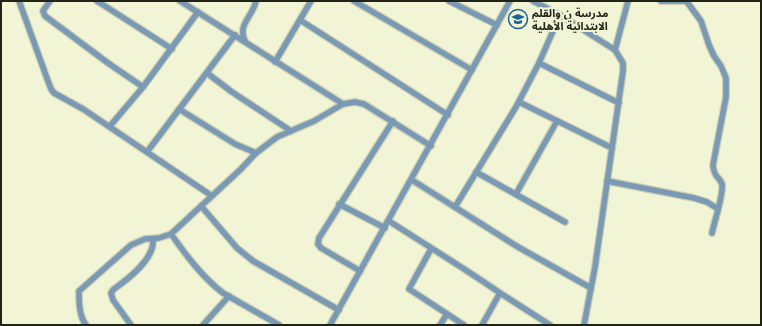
<svg xmlns="http://www.w3.org/2000/svg" width="762" height="326" viewBox="0 0 762 326" font-family="Montserrat,'Noto Sans Arabic',sans-serif">
<style>
.lines{fill:none;stroke-linecap:round;stroke-linejoin:round}
.minor-casing{stroke:#cccfb3;stroke-width:8}
.minor{stroke:#7999b4;stroke-width:5.5}
.labels{text-anchor:middle;stroke-width:4;stroke-linejoin:round;paint-order:stroke}
.poi-label{font-size:11px;font-weight:bold;fill:#222317;stroke:#f1f5d5;text-anchor:start}
</style>
<rect width="100%" height="100%" fill="#f1f5d5"/>
<g class="lines">
<defs>
<g id="minor">
<polyline points="19,1 48,81 51,89 54,93 83,109 212,196"/>
<polyline points="50,1 43,11 45,16 108,63 143,87"/>
<polyline points="97,1 172,49"/>
<polyline points="180,1 343,104"/>
<polyline points="354,1 472,70"/>
<polyline points="449,1 497,25"/>
<polyline points="533,1 560,15 615,50"/>
<polyline points="661,1 688,1"/>
<path d="M687 2 701 21 709 45 714 56 721 66 726 78V97L713 165C714 178 719 176 722 184 724 193 714 223 712 233"/>
<polyline points="300,20 448,115"/>
<path d="M245 41C237 25 253 16 256 1"/>
<polyline points="275,62 311,1"/>
<polyline points="539,63 619,103"/>
<polyline points="207,73 232,92 291,131"/>
<polyline points="519,102 612,148"/>
<polyline points="179,109 235,144 256,153"/>
<polyline points="110,126 143,87 198,12"/>
<polyline points="147,152 235,35"/>
<polyline points="476,172 565,222"/>
<polyline points="412,180 518,247 591,288"/>
<polyline points="607,181 694,198 707,202 718,209"/>
<polyline points="516,194 557,121"/>
<polyline points="339,204 385,228"/>
<polyline points="201,206 237,248 253,261 339,310"/>
<polyline points="455,207 516,107 539,63 560,15"/>
<path d="M389 221C426 245 464 268 500 293L482 325"/>
<path d="M171 234C186 255 202 277 223 293L279 325"/>
<polyline points="431,249 409,289 464,325"/>
<polyline points="360,271 321,248 318,244 319,238 393,121"/>
<polyline points="500,293 550,325"/>
<path d="M86 325C79 316 79 302 79 291L131 245 145 239 159 238 171 234 241 169 256 153 277 137 314 121 343 104 355 102 364 104 431 146"/>
<path d="M131 325 113 300 111 293 114 289C128 279 155 259 153 239"/>
<polyline points="203,325 229,296"/>
<polyline points="330,325 510,1"/>
<polyline points="440,325 447,314"/>
<polyline points="584,325 595,267 623,71 623,63 615,50 628,1"/>
</g>
</defs>
<use href="#minor" class="minor-casing"/>
<use href="#minor" class="minor"/>
</g>
<defs>
<symbol id="school-ring" viewBox="-11 -11 22 22"><circle r="9.5" fill="#f1f5d5" stroke="#196396" stroke-width="1.5"/><path d="M0-5L7-2L0 1L-7-2ZM-4 1L0 2.5L4 1V4Q0 6-4 4Z" fill="#196396"/></symbol>
</defs>
<g fill-rule="evenodd">
<use href="#school-ring" x="507" y="8" width="22" height="22"/>
</g>
<g class="labels">
<g class="poi-label">
<text x="532" y="17">مدرسة ن والقلم<tspan x="532" dy="13">الابتدائية الأهلية</tspan></text>
</g>
</g>
<rect width="762" height="326" fill="none" stroke="#222317" stroke-width="4"/>
</svg>
